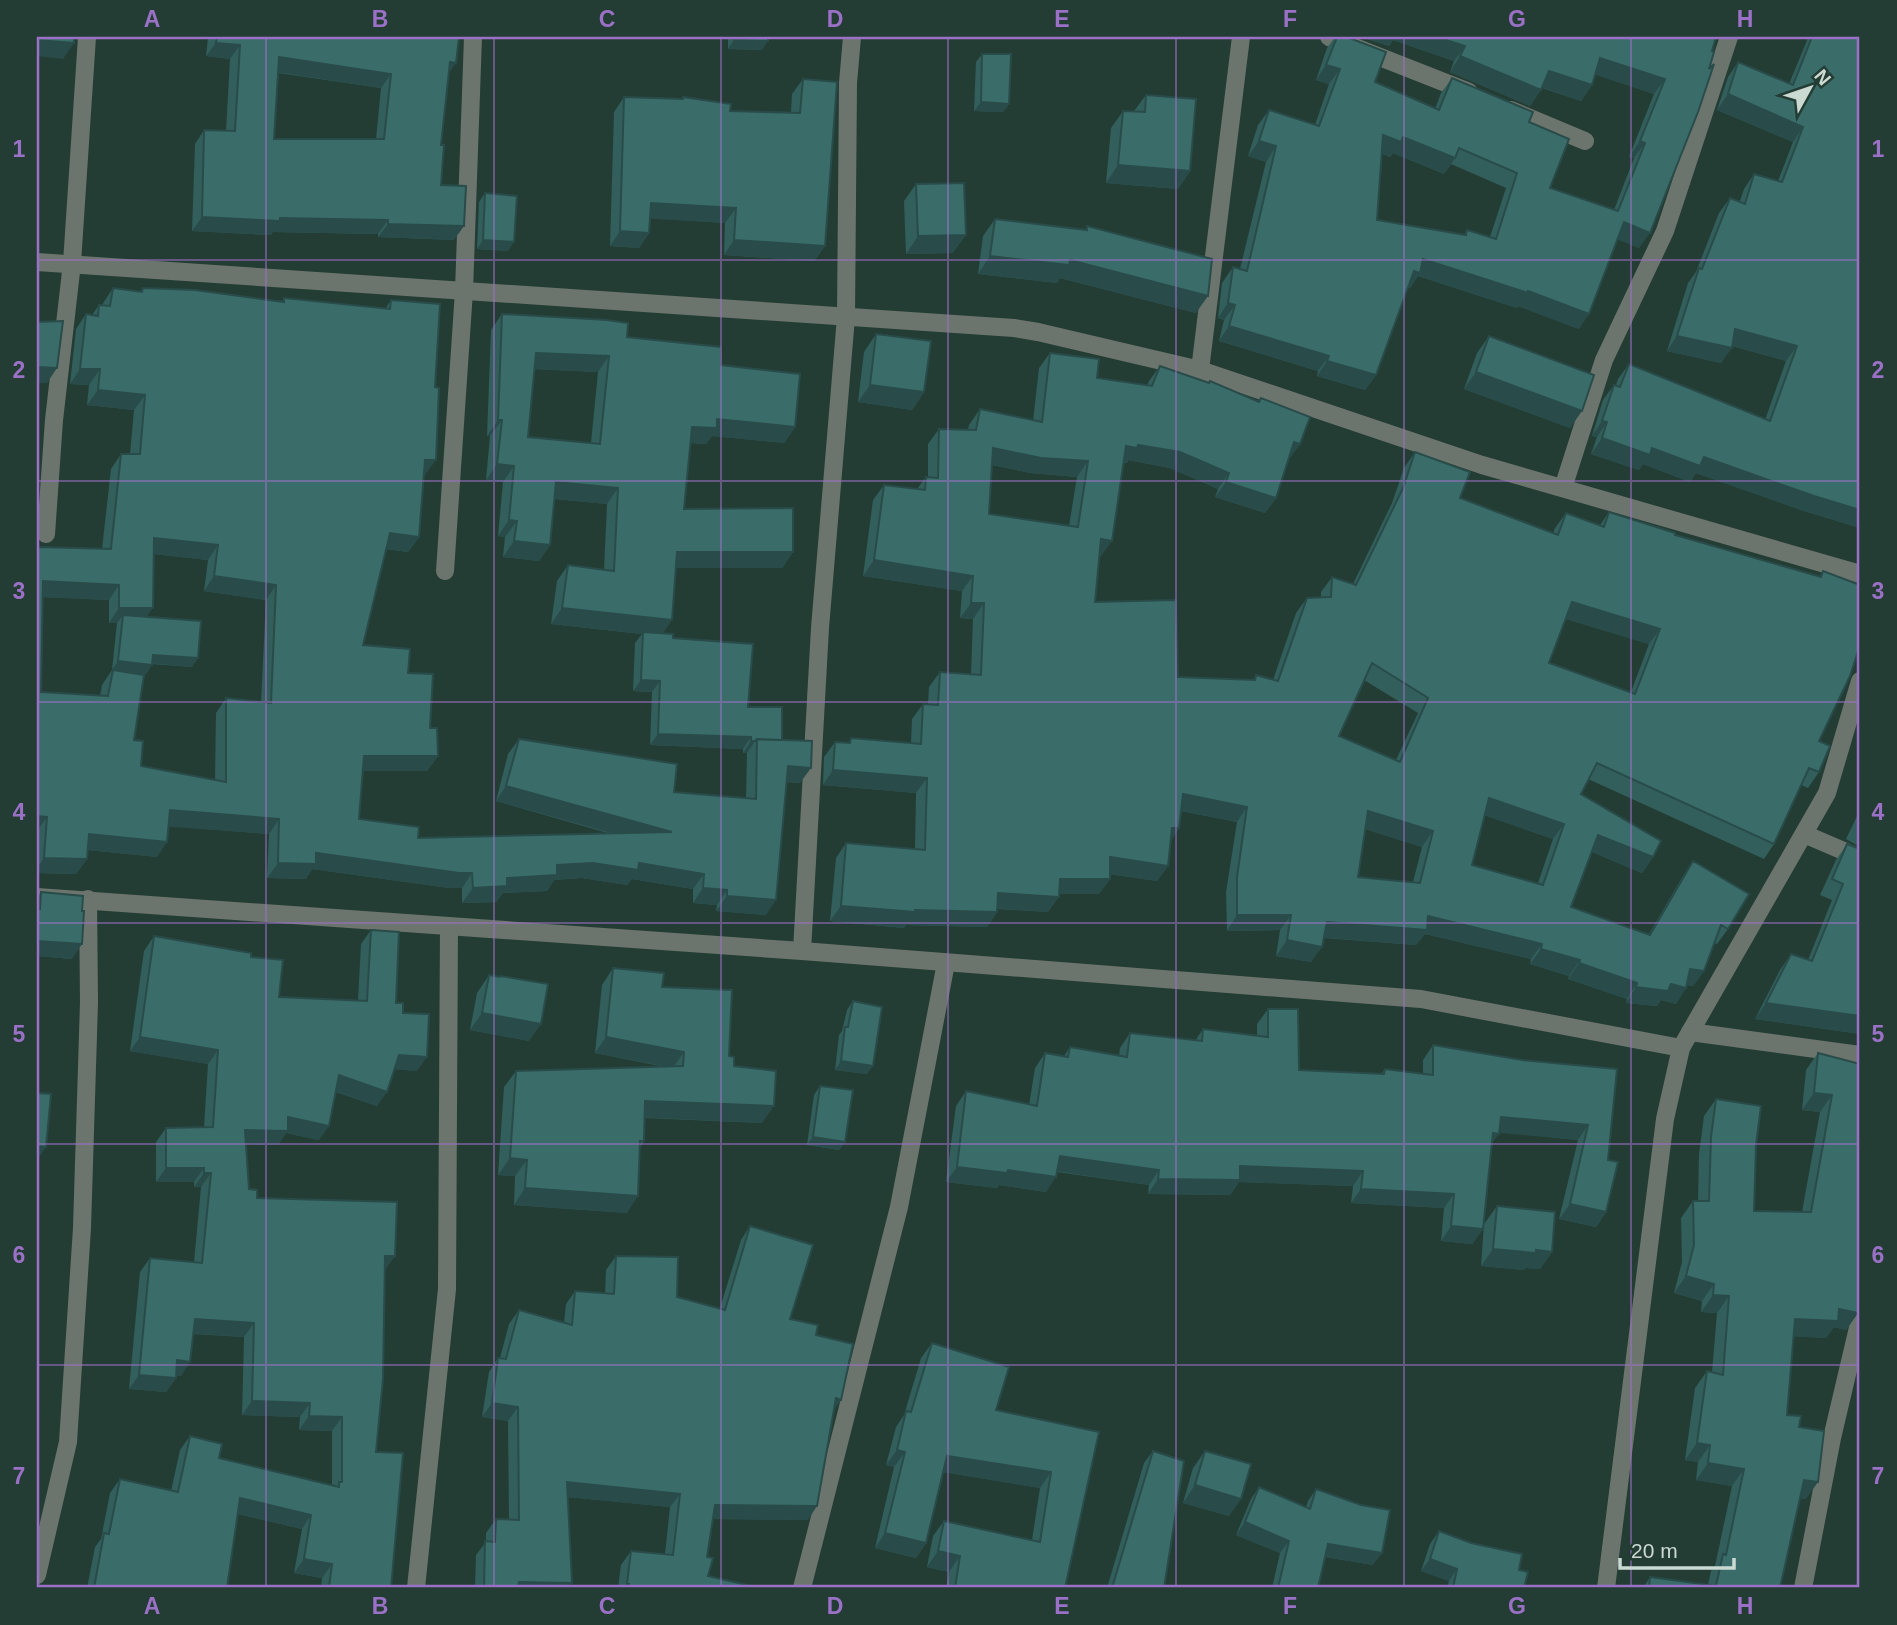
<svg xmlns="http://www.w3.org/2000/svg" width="1897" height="1625" viewBox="0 0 1897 1625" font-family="Arial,sans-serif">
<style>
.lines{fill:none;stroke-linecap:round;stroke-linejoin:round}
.minor{stroke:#6c756d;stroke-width:18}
.wall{fill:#325e5b;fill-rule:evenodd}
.shaded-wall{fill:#294c4a}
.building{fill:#3a6d6a;stroke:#294c4a;stroke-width:2;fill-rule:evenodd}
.grid{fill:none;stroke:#9b71c7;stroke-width:2;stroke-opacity:0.55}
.neatline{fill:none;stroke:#9b71c7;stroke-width:2.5}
.grid-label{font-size:23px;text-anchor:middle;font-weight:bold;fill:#9b71c7}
</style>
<rect width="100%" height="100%" fill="#243d34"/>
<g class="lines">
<g class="minor">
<polyline points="1329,37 1469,92"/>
<polyline points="1511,110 1585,141"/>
<polyline points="37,262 1014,328 1038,332 1200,370 1482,465 1860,574"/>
<polyline points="1200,370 1241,37"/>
<polyline points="1563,488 1604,360 1665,231 1729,37"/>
<polyline points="46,534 54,420 72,263 87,37"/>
<polyline points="445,571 464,291 473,37"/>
<polyline points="1804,834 1860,858"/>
<polyline points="37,897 802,951 1421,999 1681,1048"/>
<polyline points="802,951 820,628 846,317 848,83 852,37"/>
<polyline points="1690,1032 1860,1055"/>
<polyline points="37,1575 68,1442 82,1228 89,1002 88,899"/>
<polyline points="416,1588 447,1289 449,927"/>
<polyline points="802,1588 899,1207 946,963"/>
<polyline points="1606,1588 1665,1119 1681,1048 1827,793 1860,681"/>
<polyline points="1803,1588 1832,1438 1860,1319"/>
</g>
</g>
<g class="wall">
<path d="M208 37H459L449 73 441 145V185L454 240 378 237V234L273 232 271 235 192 231 195 144 204 130 226 131 230 59 206 56ZM278 73 381 88 376 139H274Z"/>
<polygon points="728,37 768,37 762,50 728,49"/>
<path d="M1335 37H1347L1375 82 1435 109 1441 93 1452 78 1529 122 1550 188 1614 210 1634 158 1629 157 1654 94 1595 74 1592 85 1581 101 1542 88 1530 106 1450 72 1454 61 1393 40 1389 46 1361 37H1716L1639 248 1618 239 1579 329 1518 306 1517 308 1418 276 1410 288H1408L1376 375 1365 390 1317 376 1318 371 1219 341 1224 320 1218 318 1222 283 1233 267 1240 269 1266 162 1248 156 1258 125 1269 110 1315 125 1329 84 1316 80 1327 48ZM1393 153 1444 174 1451 164 1506 188 1490 237 1467 230 1464 235 1377 220 1382 154 1390 157Z"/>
<polygon points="1807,37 1860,37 1860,528 1804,511 1696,473 1690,482 1643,464 1639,470 1591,454 1597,437 1592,436 1603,400 1614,385 1616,385 1618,379 1629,364 1765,420 1786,361 1732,346 1721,363 1667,351 1688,283 1696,272 1719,213 1730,198 1740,201 1744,189 1754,174 1778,181 1793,142 1717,110 1728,77 1738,62 1789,84 1808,38"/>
<polygon points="982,54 1009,104 1003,112 974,111 976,62"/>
<polygon points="803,79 825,246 814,261 724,255 725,223 650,218 649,233 639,248 610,246 614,112 624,97 682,99 683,97 730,111 791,112 792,94"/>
<polygon points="1146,95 1190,171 1178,189 1106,183 1111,128 1123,111 1134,111"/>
<polygon points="916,184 953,253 906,254 904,201"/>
<polygon points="485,193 508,251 477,249 479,202"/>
<polygon points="995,219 1085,230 1087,226 1196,313 1060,278 1057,283 978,274 983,236"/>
<path d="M113 288 140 292 143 288 282 301 284 298 385 309 391 300 425 475H424L419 537 408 552 386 549 363 645 408 673 430 728 438 756 427 771H363L359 819 418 838 611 834 496 801 508 754 519 739 674 792 746 798 747 753H743V749L650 745 652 692 633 691 635 643 642 634 551 624 557 581 568 565 604 570 607 504 555 499 550 545 539 561 503 557 505 537 498 536 503 482 486 480 490 436H487L491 330 502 314 627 337 721 365 795 427 784 443 712 436 706 444 690 443 684 509 793 552 782 568H676L663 633 673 638 748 707 782 740 800 783 786 782 766 915 716 911 717 905 693 903V889L632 879 627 885 582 878 554 880 547 891 503 893 496 902 462 903V888H449L312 869 306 879 267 878 269 834 169 826 157 857 88 850 87 859 76 874 37 873V547L102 549 111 469 121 454H130L134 410 87 405 89 385 70 384 76 329 86 314 92 315 99 305H102ZM535 369 598 372 591 443 528 437ZM154 554 208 560 204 591 266 600 261 702 226 698 216 713 215 780 141 766 134 740 121 671 146 674 152 664 192 667 146 617ZM43 597 109 600V623H117L112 670 102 685 100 696 41 692Z"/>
<polygon points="876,334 924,392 912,410 858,402 864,352"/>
<polygon points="1489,336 1570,428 1464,389 1477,353"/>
<path d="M1050 353 1097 378 1147 386 1149 381 1160 366 1258 402 1261 398 1300 444 1289 459 1276 498 1265 513 1215 497 1218 489 1170 468 1128 460 1127 463H1123L1101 556H1099L1095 602 1178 677 1253 680 1256 675 1273 680 1296 613 1307 598 1321 597V592L1332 577 1353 584 1392 503 1404 468 1415 452 1460 498 1553 533 1555 528 1566 513 1600 525 1609 512 1675 535 1819 577 1823 571 1860 585V659L1856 657 1819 741V772L1808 788 1801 785 1774 844 1764 859 1588 779 1581 794 1653 857 1642 873 1592 852 1571 907 1649 934 1683 876 1693 861 1728 929 1717 944 1714 943 1704 971 1693 986 1687 985 1676 1004 1661 1000 1657 1006 1626 1003 1627 999 1568 979 1569 976 1530 964 1531 959 1425 934 1416 945 1324 938 1311 962 1276 956 1280 930 1227 931 1226 892 1237 822 1181 811 1179 828 1171 840 1168 866 1157 881 1110 874V879L1099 894H1059L1048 912 997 909V912L987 927 906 925 904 928 830 921 836 858 846 843 915 849 916 793 823 785 824 757 835 742 848 743 851 738 911 743 912 719 923 704H928L929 687 940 672 971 674 973 619 960 618 962 591 863 576 873 500 884 485 917 489 926 477H928V444L939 429 968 430 969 425 980 409 1033 421 1039 368ZM992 465 1031 473 1077 477 1069 526 989 514ZM1566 619 1649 644 1631 692 1549 663ZM1364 680 1418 713 1396 760 1339 736ZM1484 815 1553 839 1538 883 1472 865ZM1365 829 1422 847 1413 882 1358 877Z"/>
<polygon points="1860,810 1860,847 1846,839"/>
<polygon points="1847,844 1860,1034 1755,1019 1780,970 1791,954 1808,960 1832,900 1820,895 1836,860"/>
<polygon points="41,892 72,959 37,956 37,898"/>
<polygon points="371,930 396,1003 403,1013 417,1071 394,1069 377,1106 336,1092 319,1140 286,1133 278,1145 246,1144 249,1189 257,1198 385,1270 376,1452 391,1588 321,1588 322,1578 294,1573 302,1529 238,1514 227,1588 87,1588 95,1547 101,1539 110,1493 120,1479 171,1491 180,1450 190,1436 219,1458 332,1485 332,1431 299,1430 300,1417 242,1415 244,1337 193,1334 181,1376 176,1375 176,1378 166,1392 129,1389 140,1272 150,1258 194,1262 201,1187 194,1187 194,1182 156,1182 156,1142 166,1128 204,1127 208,1064 130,1051 144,951 154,936 251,957 279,997 358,1000 361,944"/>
<polygon points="613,968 662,987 729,1056 762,1123 645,1118 644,1141 640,1148 627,1213 514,1205 515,1176 498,1175 504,1087 516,1071 665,1067 595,1053 602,985"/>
<polygon points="489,975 499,977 501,976 529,1041 470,1030 477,993"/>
<polygon points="853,1001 867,1074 835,1070 839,1035 842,1031 847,1010"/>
<polygon points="1268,1009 1299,1070 1381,1074 1385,1069 1423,1074 1423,1060 1433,1045 1522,1060 1617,1069 1608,1160 1606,1212 1596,1227 1559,1219 1578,1140 1499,1132 1492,1143 1483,1229 1472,1244 1441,1241 1444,1208 1351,1203 1353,1186 1239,1182 1230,1195 1148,1194 1149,1185 1057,1172 1046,1192 999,1185 997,1188 946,1182 956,1106 966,1091 1029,1105 1035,1068 1045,1053 1064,1056 1070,1047 1119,1056 1120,1048 1130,1033 1195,1041 1203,1029 1257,1036 1257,1024"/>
<polygon points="1818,1053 1860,1064 1859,1308 1858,1313 1846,1330 1834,1327 1826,1338 1794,1336 1787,1415 1799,1427 1806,1499 1800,1498 1780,1588 1643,1588 1650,1577 1708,1585 1711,1571 1715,1566 1732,1486 1696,1480 1698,1462 1685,1460 1695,1388 1707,1371 1712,1372 1717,1313 1701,1312 1702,1301 1674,1293 1682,1262 1681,1218 1693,1201 1698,1201 1699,1154 1704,1116 1716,1099 1756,1145 1754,1211 1802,1212 1820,1112 1802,1110 1806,1070"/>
<polygon points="820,1086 845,1142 839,1150 807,1145 814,1095"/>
<polygon points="1497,1206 1552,1252 1540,1269 1525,1268 1524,1270 1481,1266 1484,1224"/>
<polygon points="750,1226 790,1319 816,1335 841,1400 834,1409 808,1520 713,1519 707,1557 708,1576 760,1588 618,1588 621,1565 631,1551 665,1554 670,1507 568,1497 569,1588 469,1588 471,1586 475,1587 476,1555 486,1542 486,1533 496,1519 509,1519 508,1421 482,1417 489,1372 498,1358 500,1358 509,1324 519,1310 564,1323 566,1304 575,1291 605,1293 606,1270 616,1256 677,1297 720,1308 741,1240"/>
<polygon points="932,1343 996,1410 1099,1432 1065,1588 946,1588 949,1572 927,1567 933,1536 944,1521 1032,1540 1040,1488 943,1472 926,1543 916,1558 875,1548 894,1467 886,1465 896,1427 904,1415 921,1358"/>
<polygon points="1153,1451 1164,1588 1107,1588 1144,1463"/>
<polygon points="1205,1451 1229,1516 1183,1503 1193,1468"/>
<polygon points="1259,1487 1306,1507 1308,1501 1316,1489 1373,1565 1325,1557 1318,1588 1272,1588 1280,1553 1236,1535 1251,1499"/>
<polygon points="1439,1531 1519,1570 1524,1588 1447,1588 1449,1581 1421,1571 1430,1544"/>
</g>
<g class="shaded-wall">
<polygon points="1361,37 1437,37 1465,46 1454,61 1393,40 1389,46"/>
<polygon points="37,40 74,43 63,59 37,56"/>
<polygon points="734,40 768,41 762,50 728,49"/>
<polygon points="216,43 240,45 230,59 206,56"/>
<polygon points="1460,56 1541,90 1530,106 1450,72"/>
<polygon points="279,57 391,74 381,88 269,71"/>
<polygon points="1600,58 1665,79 1654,94 1590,73"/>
<polygon points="450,62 456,63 446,77"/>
<polygon points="1326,65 1340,69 1329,84 1316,80"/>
<polygon points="1549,71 1592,85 1581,101 1538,86"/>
<polygon points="1728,94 1803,127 1793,142 1717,110"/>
<polygon points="981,102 1009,104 1003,112 974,111"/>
<polygon points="1383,135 1403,137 1455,158 1444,174 1393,153 1390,157 1373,150"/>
<polygon points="1259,141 1276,146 1266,162 1248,156"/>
<polygon points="1640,141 1645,143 1634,158 1629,157"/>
<polygon points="1118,165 1190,171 1178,189 1106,183"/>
<polygon points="651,203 736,208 725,223 640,218"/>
<polygon points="202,217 280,218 388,220 378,234 273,232 271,235 192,231"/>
<polygon points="1624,222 1650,233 1639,248 1614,238"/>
<polygon points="388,224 464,226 454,240 378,237"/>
<polygon points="620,231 649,233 639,248 610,246"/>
<polygon points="966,235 953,253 906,254 918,236"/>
<polygon points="483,240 514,242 508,251 477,249"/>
<polygon points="734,240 825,246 814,261 724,255"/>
<polygon points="990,256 1070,260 1208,296 1196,313 1060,278 1057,283 978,274"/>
<polygon points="1423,259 1528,291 1589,314 1579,329 1518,306 1517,308 1418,276 1410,288 1403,287"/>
<polygon points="1228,303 1235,305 1224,320 1218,318"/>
<polygon points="1229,326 1329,356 1318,371 1219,341"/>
<polygon points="1735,329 1797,346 1786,361 1725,344"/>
<polygon points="1677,336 1732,348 1721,363 1667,351"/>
<polygon points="536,353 609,356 598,372 525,369"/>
<polygon points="1327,361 1376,375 1365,390 1317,376"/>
<polygon points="37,367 57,368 47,383 37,383"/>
<polygon points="80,369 100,369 89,385 70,384"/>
<polygon points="1476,372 1582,411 1570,428 1464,389"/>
<polygon points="870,385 924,392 912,410 858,402"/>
<polygon points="98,390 145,395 134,410 87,405"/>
<polygon points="717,419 795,427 784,443 712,436 706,444 681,442 692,427"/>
<polygon points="498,420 502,420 490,436 487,436"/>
<polygon points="1602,421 1607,422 1597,437 1592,436"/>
<polygon points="1602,438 1704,457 1860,510 1860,528 1804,511 1696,473 1690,482 1643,464 1639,470 1591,454"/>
<polygon points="1294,442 1300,444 1289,459"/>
<polygon points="1138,445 1180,452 1229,473 1218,489 1170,468 1128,460 1127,463 1115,461 1126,446"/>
<polygon points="993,448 1088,461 1077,477 1031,473 982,463"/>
<polygon points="425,460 436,460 425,475 415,475"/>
<polygon points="497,464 514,466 503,482 486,480"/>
<polygon points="556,482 618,488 607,504 545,498"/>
<polygon points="1226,482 1276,498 1265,513 1215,497"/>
<polygon points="509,520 517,521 505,537 498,536"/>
<polygon points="390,533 419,537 408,552 380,548"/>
<polygon points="154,538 218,545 208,560 143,553"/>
<polygon points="1101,539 1112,541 1101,556 1090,554"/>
<polygon points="514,541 550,545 539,561 503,557"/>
<polygon points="677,552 793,552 782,568 666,568"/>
<polygon points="874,560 973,576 962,591 863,576"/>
<polygon points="214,576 276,585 266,600 204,591"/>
<polygon points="43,581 119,585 109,600 37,597"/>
<polygon points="1572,602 1660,629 1649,644 1562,618"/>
<polygon points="971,603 984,603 973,619 960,618"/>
<polygon points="119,608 153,608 142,623 123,615 117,623 109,623"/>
<polygon points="562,608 672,620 661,636 643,632 642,634 551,624"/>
<polygon points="1860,642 1860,659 1851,655"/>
<polygon points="153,655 198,658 192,667 147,663"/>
<polygon points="118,661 152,665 146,674 112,670"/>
<polygon points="641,680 660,681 652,692 633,691"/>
<polygon points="658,734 751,737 743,749 650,745"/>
<polygon points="751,741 755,741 747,753 743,753"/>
<polygon points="364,756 438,756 427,771 353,771"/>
<polygon points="788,766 811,768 800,783 777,781"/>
<polygon points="833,770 927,778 916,793 823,785"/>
<polygon points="506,786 672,832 661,847 496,801"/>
<polygon points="1183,794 1247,807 1237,822 1172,809"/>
<polygon points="1489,798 1564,824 1553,839 1478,813"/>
<polygon points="170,810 279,819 269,834 160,826"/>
<polygon points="1368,811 1433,831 1422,847 1358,827"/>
<polygon points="37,816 47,817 37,831"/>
<polygon points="1172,828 1179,828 1168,844"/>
<polygon points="89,834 167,842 157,857 78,849"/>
<polygon points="1598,835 1653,857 1642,873 1587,850"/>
<polygon points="316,853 472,873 462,888 449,888 312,869 306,879 267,878 278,863"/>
<polygon points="1110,857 1168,866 1157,881 1099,873"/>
<polygon points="44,858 87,859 76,874 37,873 37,868"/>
<polygon points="593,863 639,863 704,874 693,889 632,879 627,885 582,878 554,880 547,891 503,893 496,902 462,903 473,888 507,878 557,865"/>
<polygon points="1060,879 1110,879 1099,894 1049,894"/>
<polygon points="703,888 727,890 717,905 693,903"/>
<polygon points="998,893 1059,897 1048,912 987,908"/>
<polygon points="727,896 776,900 766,915 716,911"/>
<polygon points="841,906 915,910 997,912 987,927 906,925 904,928 830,921"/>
<polygon points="1237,915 1291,915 1280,930 1227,931"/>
<polygon points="1428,916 1542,944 1531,959 1425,934 1416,945 1316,937 1327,922"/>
<polygon points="1287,940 1322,947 1311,962 1276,956"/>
<polygon points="37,941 82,944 72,959 37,956"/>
<polygon points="1541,949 1580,960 1569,976 1530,964"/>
<polygon points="1579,963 1637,983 1627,999 1568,979"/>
<polygon points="1690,969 1704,971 1693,986 1679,984"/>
<polygon points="1671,984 1686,988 1676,1004 1661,1000 1657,1006 1626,1003 1636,987"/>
<polygon points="1766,1003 1860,1016 1860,1034 1755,1019"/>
<polygon points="482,1013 541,1024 529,1041 470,1030"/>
<polygon points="140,1037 218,1050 208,1064 130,1051"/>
<polygon points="606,1037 684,1052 673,1068 595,1053"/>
<polygon points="399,1055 427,1057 417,1071 389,1069"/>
<polygon points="841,1061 873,1066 867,1074 835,1070"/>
<polygon points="339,1075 387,1092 377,1106 329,1089"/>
<polygon points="1814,1093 1832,1095 1820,1112 1802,1110"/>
<polygon points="645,1101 774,1106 762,1123 634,1117"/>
<polygon points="288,1117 329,1126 319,1140 286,1133 278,1145 235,1144 245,1130"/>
<polygon points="1501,1117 1588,1125 1578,1140 1490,1132"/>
<polygon points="1493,1133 1499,1134 1488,1148"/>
<polygon points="813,1137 845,1142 839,1150 807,1145"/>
<polygon points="37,1146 46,1147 37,1160"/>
<polygon points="1060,1156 1159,1170 1149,1185 1049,1170"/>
<polygon points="510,1158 527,1160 515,1176 498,1175"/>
<polygon points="1240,1166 1363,1171 1353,1186 1239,1182 1230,1195 1148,1194 1158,1179"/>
<polygon points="957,1167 1008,1170 1056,1177 1046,1192 999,1185 997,1188 946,1182"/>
<polygon points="166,1168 204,1168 194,1182 156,1182"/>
<polygon points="204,1173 211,1173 201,1187 194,1187"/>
<polygon points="525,1188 638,1196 627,1213 514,1205"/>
<polygon points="1361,1189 1454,1194 1444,1208 1351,1203"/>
<polygon points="1570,1204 1606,1212 1596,1227 1559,1219"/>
<polygon points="1451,1226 1483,1229 1472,1244 1441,1241"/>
<polygon points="1493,1249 1536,1250 1552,1252 1540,1269 1525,1268 1524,1270 1481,1266"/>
<polygon points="385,1256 395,1256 385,1270"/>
<polygon points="1686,1276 1714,1284 1702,1301 1674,1293"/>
<polygon points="1713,1295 1729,1296 1717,1313 1701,1312"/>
<polygon points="1860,1299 1860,1308 1856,1308 1858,1313 1846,1330 1834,1327 1826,1338 1783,1336 1795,1319 1839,1309"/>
<polygon points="195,1319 254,1323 244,1337 185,1333"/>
<polygon points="177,1360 190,1362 181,1376 167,1374"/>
<polygon points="139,1375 176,1378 166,1392 129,1389"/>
<polygon points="836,1398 841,1400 831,1413"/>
<polygon points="252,1401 310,1403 300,1417 242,1415"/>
<polygon points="492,1403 518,1407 508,1421 482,1417"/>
<polygon points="309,1416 342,1417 332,1431 299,1430"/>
<polygon points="1697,1443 1710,1445 1698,1462 1685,1460"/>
<polygon points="897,1450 905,1452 894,1467 886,1465"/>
<polygon points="947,1456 1051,1472 1040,1488 936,1471"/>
<polygon points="1708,1463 1744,1469 1732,1486 1696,1480"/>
<polygon points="1804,1480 1818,1482 1806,1499 1792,1497"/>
<polygon points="567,1482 680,1494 670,1507 558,1496"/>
<polygon points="1195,1485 1241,1499 1229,1516 1183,1503"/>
<polygon points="240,1498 311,1515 302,1529 230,1512"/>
<polygon points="715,1505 817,1506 808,1520 705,1519"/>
<polygon points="1245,1522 1289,1541 1280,1553 1236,1535"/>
<polygon points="885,1533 926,1543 916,1558 875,1548"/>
<polygon points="1328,1544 1382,1553 1373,1565 1320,1556"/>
<polygon points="938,1551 960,1556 949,1572 927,1567"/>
<polygon points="304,1559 332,1564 322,1578 294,1573"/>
<polygon points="1430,1559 1457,1569 1449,1581 1421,1571"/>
<polygon points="519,1582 572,1583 569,1588 515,1588"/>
</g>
<g class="building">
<polygon points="37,37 74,37 74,43 37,40"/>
<path d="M217 37H459L456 63 450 62 441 145H444L441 185 466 186 464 226 388 224V220L280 218V221L202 217 204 130 235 131 240 45 216 43ZM279 57 391 74 384 139H274Z"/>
<polygon points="734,37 768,37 768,41 734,40"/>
<path d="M1337 37H1347L1386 52 1375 82 1439 110 1452 78 1533 112 1529 122 1569 139 1550 188 1618 211 1645 143 1640 141 1665 79 1600 58 1592 85 1549 71 1541 90 1460 56 1465 46 1437 37H1716L1712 51 1714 52 1709 69 1714 64 1698 112 1650 233 1624 222 1589 314 1528 291V293L1423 259 1420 273 1414 271 1376 375 1327 361 1329 356 1229 326 1235 305 1228 303 1233 267 1247 271 1276 146 1259 141 1269 110 1319 126 1340 69 1326 65ZM1383 135 1401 142 1403 137 1455 158 1459 148 1517 173 1496 239 1467 230 1466 235 1377 220Z"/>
<polygon points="1812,37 1860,37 1860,510 1814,496 1704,457 1700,466 1652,448 1650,455 1602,438 1607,422 1602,421 1614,385 1620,387 1629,364 1770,421 1797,346 1735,329 1732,348 1677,336 1699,268 1702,269 1730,198 1745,204 1754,174 1782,182 1803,127 1728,94 1738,62 1793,85"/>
<polygon points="982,54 1011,54 1009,104 981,102"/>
<polygon points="803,79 837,82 825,246 734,240 736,208 651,203 649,233 620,231 624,97 683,99 683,97 731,104 730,111 800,113"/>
<polygon points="1146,95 1196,99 1190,171 1118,165 1123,111 1145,112"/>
<polygon points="964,183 966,235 918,236 916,184"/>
<polygon points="485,193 517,196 514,242 483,240"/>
<polygon points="995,219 1087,230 1087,226 1212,259 1208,296 1070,260 1069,265 990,256"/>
<path d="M113 288 142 292 143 288 195 290 284 302V298L390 309 391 300 440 304 435 387 439 388 436 460H425L419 537 390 533 363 645 410 649 408 673 433 674 430 728H437L438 756H364L359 819 419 827 418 838 672 832 506 786 519 739 677 764 674 792 756 799 757 739 812 741 811 768 788 766 776 900 727 896V890L703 888 704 874 639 863 638 870 593 863 557 865V875L507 878V886L473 888 472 873H459L316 853V864L278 863 279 819 170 810 167 842 89 834 87 859 44 858 47 817 37 816V547L111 549 121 454H140L145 395 98 390 100 369H80L86 314 98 316 99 305 110 306ZM154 538 218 545 214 576 276 585 271 703 226 698V782L141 766 143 741 134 740 144 675 113 670 108 696 41 692 43 581 119 585V608H153Z"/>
<path d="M502 314 607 320 628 323 627 337 721 347V365L800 374 795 427 717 419V428L692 427 684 509 793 508V552H677L672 620 562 608 568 565 614 571 618 488 556 482 550 545 514 541 517 521 509 520 514 466 497 464 502 420H498ZM536 353 609 356 600 444 528 437Z"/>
<polygon points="63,321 57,368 37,367 37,322"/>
<polygon points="876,334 931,341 924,392 870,385"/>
<polygon points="1489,336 1594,375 1582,411 1476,372"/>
<path d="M1050 353 1099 359 1097 378 1152 386 1160 366 1209 383 1210 381 1259 402 1261 398 1310 417 1300 444 1294 442 1276 498 1226 482 1229 473 1180 452 1138 445 1137 448 1126 446 1112 541 1101 539 1095 602 1176 600 1178 677 1255 680 1256 675 1278 681 1307 598 1331 597 1332 577 1356 585 1403 488 1415 452 1470 472 1460 498 1558 535 1566 513 1604 527 1609 512 1675 533V535L1821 577 1823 571 1860 585V645L1850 676 1819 741 1830 746 1819 772 1809 768 1774 844 1597 763 1581 794 1661 841 1653 857 1598 835 1571 907 1650 935 1693 861 1749 894 1728 929 1721 925 1704 971 1690 969 1686 988 1671 984 1668 991 1636 987 1637 983 1579 963 1580 960 1541 949 1542 944 1428 916 1427 930 1327 922 1322 947 1287 940 1291 915H1237V877L1247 807 1183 794 1179 828H1172L1168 866 1110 857V879H1060L1059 897 998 893 997 912 915 910V912L841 906 846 843 925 850 927 778 833 770 835 742 850 743 851 738 921 744 923 704 938 705 940 672 981 675 984 603H971L973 576 874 560 884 485 925 490 926 477 938 478 939 429 976 430 980 409 1042 422ZM993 448 1041 458 1088 461 1078 527 989 514ZM1572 602 1660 629 1635 694 1549 663ZM1372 663 1428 698 1400 762 1339 736ZM1489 798 1564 824 1543 885 1472 865ZM1368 811 1433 831 1420 883 1358 877Z"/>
<polygon points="123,615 201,621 198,658 153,655 152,665 118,661"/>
<polygon points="643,632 673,634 673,638 753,644 748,707 782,707 782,740 757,739 755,741 751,741 751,737 658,734 660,681 641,680"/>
<polygon points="1847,844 1860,849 1860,1016 1766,1003 1791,954 1812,961 1843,884 1832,879"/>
<polygon points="41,892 83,896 82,911 84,911 82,944 37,941 37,909 40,909"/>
<polygon points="371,930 399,932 396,1003 403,1003 403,1013 429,1014 427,1057 399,1055 387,1092 339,1075 329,1126 288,1117 288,1131 245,1130 249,1189 257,1190 257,1198 397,1202 395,1256 385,1256 383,1379 376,1452 403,1453 391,1588 329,1588 332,1564 304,1559 311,1515 240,1498 227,1588 94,1588 104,1533 109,1534 120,1479 178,1492 190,1436 222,1444 219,1458 339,1487 339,1482 342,1482 342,1417 309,1416 310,1403 252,1401 254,1323 195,1319 190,1362 177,1360 176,1378 139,1375 150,1258 202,1263 211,1173 204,1173 204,1168 166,1168 166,1128 213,1127 218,1050 140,1037 154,936 251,953 251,957 283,960 279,997 367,1001"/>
<polygon points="613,968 664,973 662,987 732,990 729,1056 734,1057 734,1066 776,1071 774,1106 645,1101 644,1141 640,1141 638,1196 525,1188 527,1160 510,1158 516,1071 683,1066 684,1052 606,1037"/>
<polygon points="489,975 500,977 501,976 548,984 541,1024 482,1013"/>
<polygon points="853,1001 882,1007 873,1066 841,1061 845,1027 848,1027"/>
<polygon points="1268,1009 1298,1009 1299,1070 1384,1074 1385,1069 1433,1075 1433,1045 1522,1060 1617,1069 1608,1160 1618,1162 1606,1212 1570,1204 1588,1125 1501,1117 1499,1134 1493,1133 1483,1229 1451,1226 1454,1194 1361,1189 1363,1171 1240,1166 1240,1180 1158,1179 1159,1170 1060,1156 1056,1177 1008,1170 1007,1173 957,1167 966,1091 1037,1106 1045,1053 1068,1057 1070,1047 1127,1057 1130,1033 1202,1041 1203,1029 1268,1037"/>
<polygon points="1818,1053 1860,1064 1860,1305 1858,1313 1839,1309 1838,1321 1795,1319 1787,1415 1801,1416 1799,1427 1824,1431 1818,1482 1804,1480 1780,1588 1649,1588 1650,1577 1716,1586 1723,1554 1726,1555 1744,1469 1708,1463 1710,1445 1697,1443 1707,1371 1723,1375 1729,1296 1713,1295 1714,1284 1686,1276 1694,1245 1693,1201 1709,1201 1711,1137 1716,1099 1761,1106 1756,1145 1754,1211 1811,1212 1832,1095 1814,1093"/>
<polygon points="820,1086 853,1090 845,1142 813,1137"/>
<polygon points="37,1093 51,1094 46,1147 37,1146"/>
<polygon points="1497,1206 1555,1212 1552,1252 1536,1250 1536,1253 1493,1249"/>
<polygon points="750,1226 813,1245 790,1319 818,1325 816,1335 853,1344 841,1400 836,1398 817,1506 715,1505 707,1557 713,1558 708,1576 760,1588 629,1588 629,1584 627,1584 631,1551 673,1555 680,1494 567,1482 572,1583 519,1582 518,1588 471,1588 471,1586 484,1588 485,1541 495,1542 496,1519 519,1520 518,1407 492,1403 498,1358 506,1359 519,1310 572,1325 575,1291 614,1294 616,1256 678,1257 677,1297 725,1310"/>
<polygon points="932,1343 1009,1367 996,1410 1099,1432 1065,1588 955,1588 960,1556 938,1551 944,1521 1040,1542 1051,1472 947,1456 926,1543 885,1533 905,1452 897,1450 906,1411 911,1412"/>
<polygon points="1153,1451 1184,1461 1164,1588 1112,1588"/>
<polygon points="1205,1451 1251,1464 1241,1499 1195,1485"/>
<polygon points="1259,1487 1310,1509 1316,1489 1361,1505 1390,1510 1382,1553 1328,1544 1318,1588 1278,1588 1289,1541 1245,1522"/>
<polygon points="1439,1531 1471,1543 1522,1554 1519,1570 1528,1572 1524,1588 1453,1588 1457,1569 1430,1559"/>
</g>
<path class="grid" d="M266 37V1588M494 37V1588M721 37V1588M948 37V1588M1176 37V1588M1404 37V1588M1631 37V1588M37 260H1860M37 481H1860M37 702H1860M37 923H1860M37 1144H1860M37 1365H1860"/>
<rect width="1897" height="1625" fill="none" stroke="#243d34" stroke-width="77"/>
<g transform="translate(1810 88) rotate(50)" stroke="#243d34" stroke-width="5" paint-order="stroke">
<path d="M0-5L12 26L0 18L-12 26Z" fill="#cbd9d3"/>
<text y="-10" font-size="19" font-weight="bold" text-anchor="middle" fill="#cbd9d3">N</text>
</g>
<path d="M1620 1558v10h114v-10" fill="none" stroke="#cbd9d3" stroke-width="3.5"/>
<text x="1631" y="1558" font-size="21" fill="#cbd9d3" stroke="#243d34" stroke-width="5" paint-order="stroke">20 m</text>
<rect x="38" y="38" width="1820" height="1548" class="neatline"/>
<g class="grid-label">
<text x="152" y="27">A</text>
<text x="380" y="27">B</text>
<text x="607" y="27">C</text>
<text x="835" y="27">D</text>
<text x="1062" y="27">E</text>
<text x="1290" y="27">F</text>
<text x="1517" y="27">G</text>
<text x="1745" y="27">H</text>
<text x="19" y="157">1</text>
<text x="1878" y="157">1</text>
<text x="19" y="378">2</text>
<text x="1878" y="378">2</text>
<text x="19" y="599">3</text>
<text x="1878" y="599">3</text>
<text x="19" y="820">4</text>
<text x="1878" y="820">4</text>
<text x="19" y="1042">5</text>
<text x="1878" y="1042">5</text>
<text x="19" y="1263">6</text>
<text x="1878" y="1263">6</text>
<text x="19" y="1484">7</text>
<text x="1878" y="1484">7</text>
<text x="152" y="1614">A</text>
<text x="380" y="1614">B</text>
<text x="607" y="1614">C</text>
<text x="835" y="1614">D</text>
<text x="1062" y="1614">E</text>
<text x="1290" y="1614">F</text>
<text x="1517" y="1614">G</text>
<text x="1745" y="1614">H</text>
</g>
</svg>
